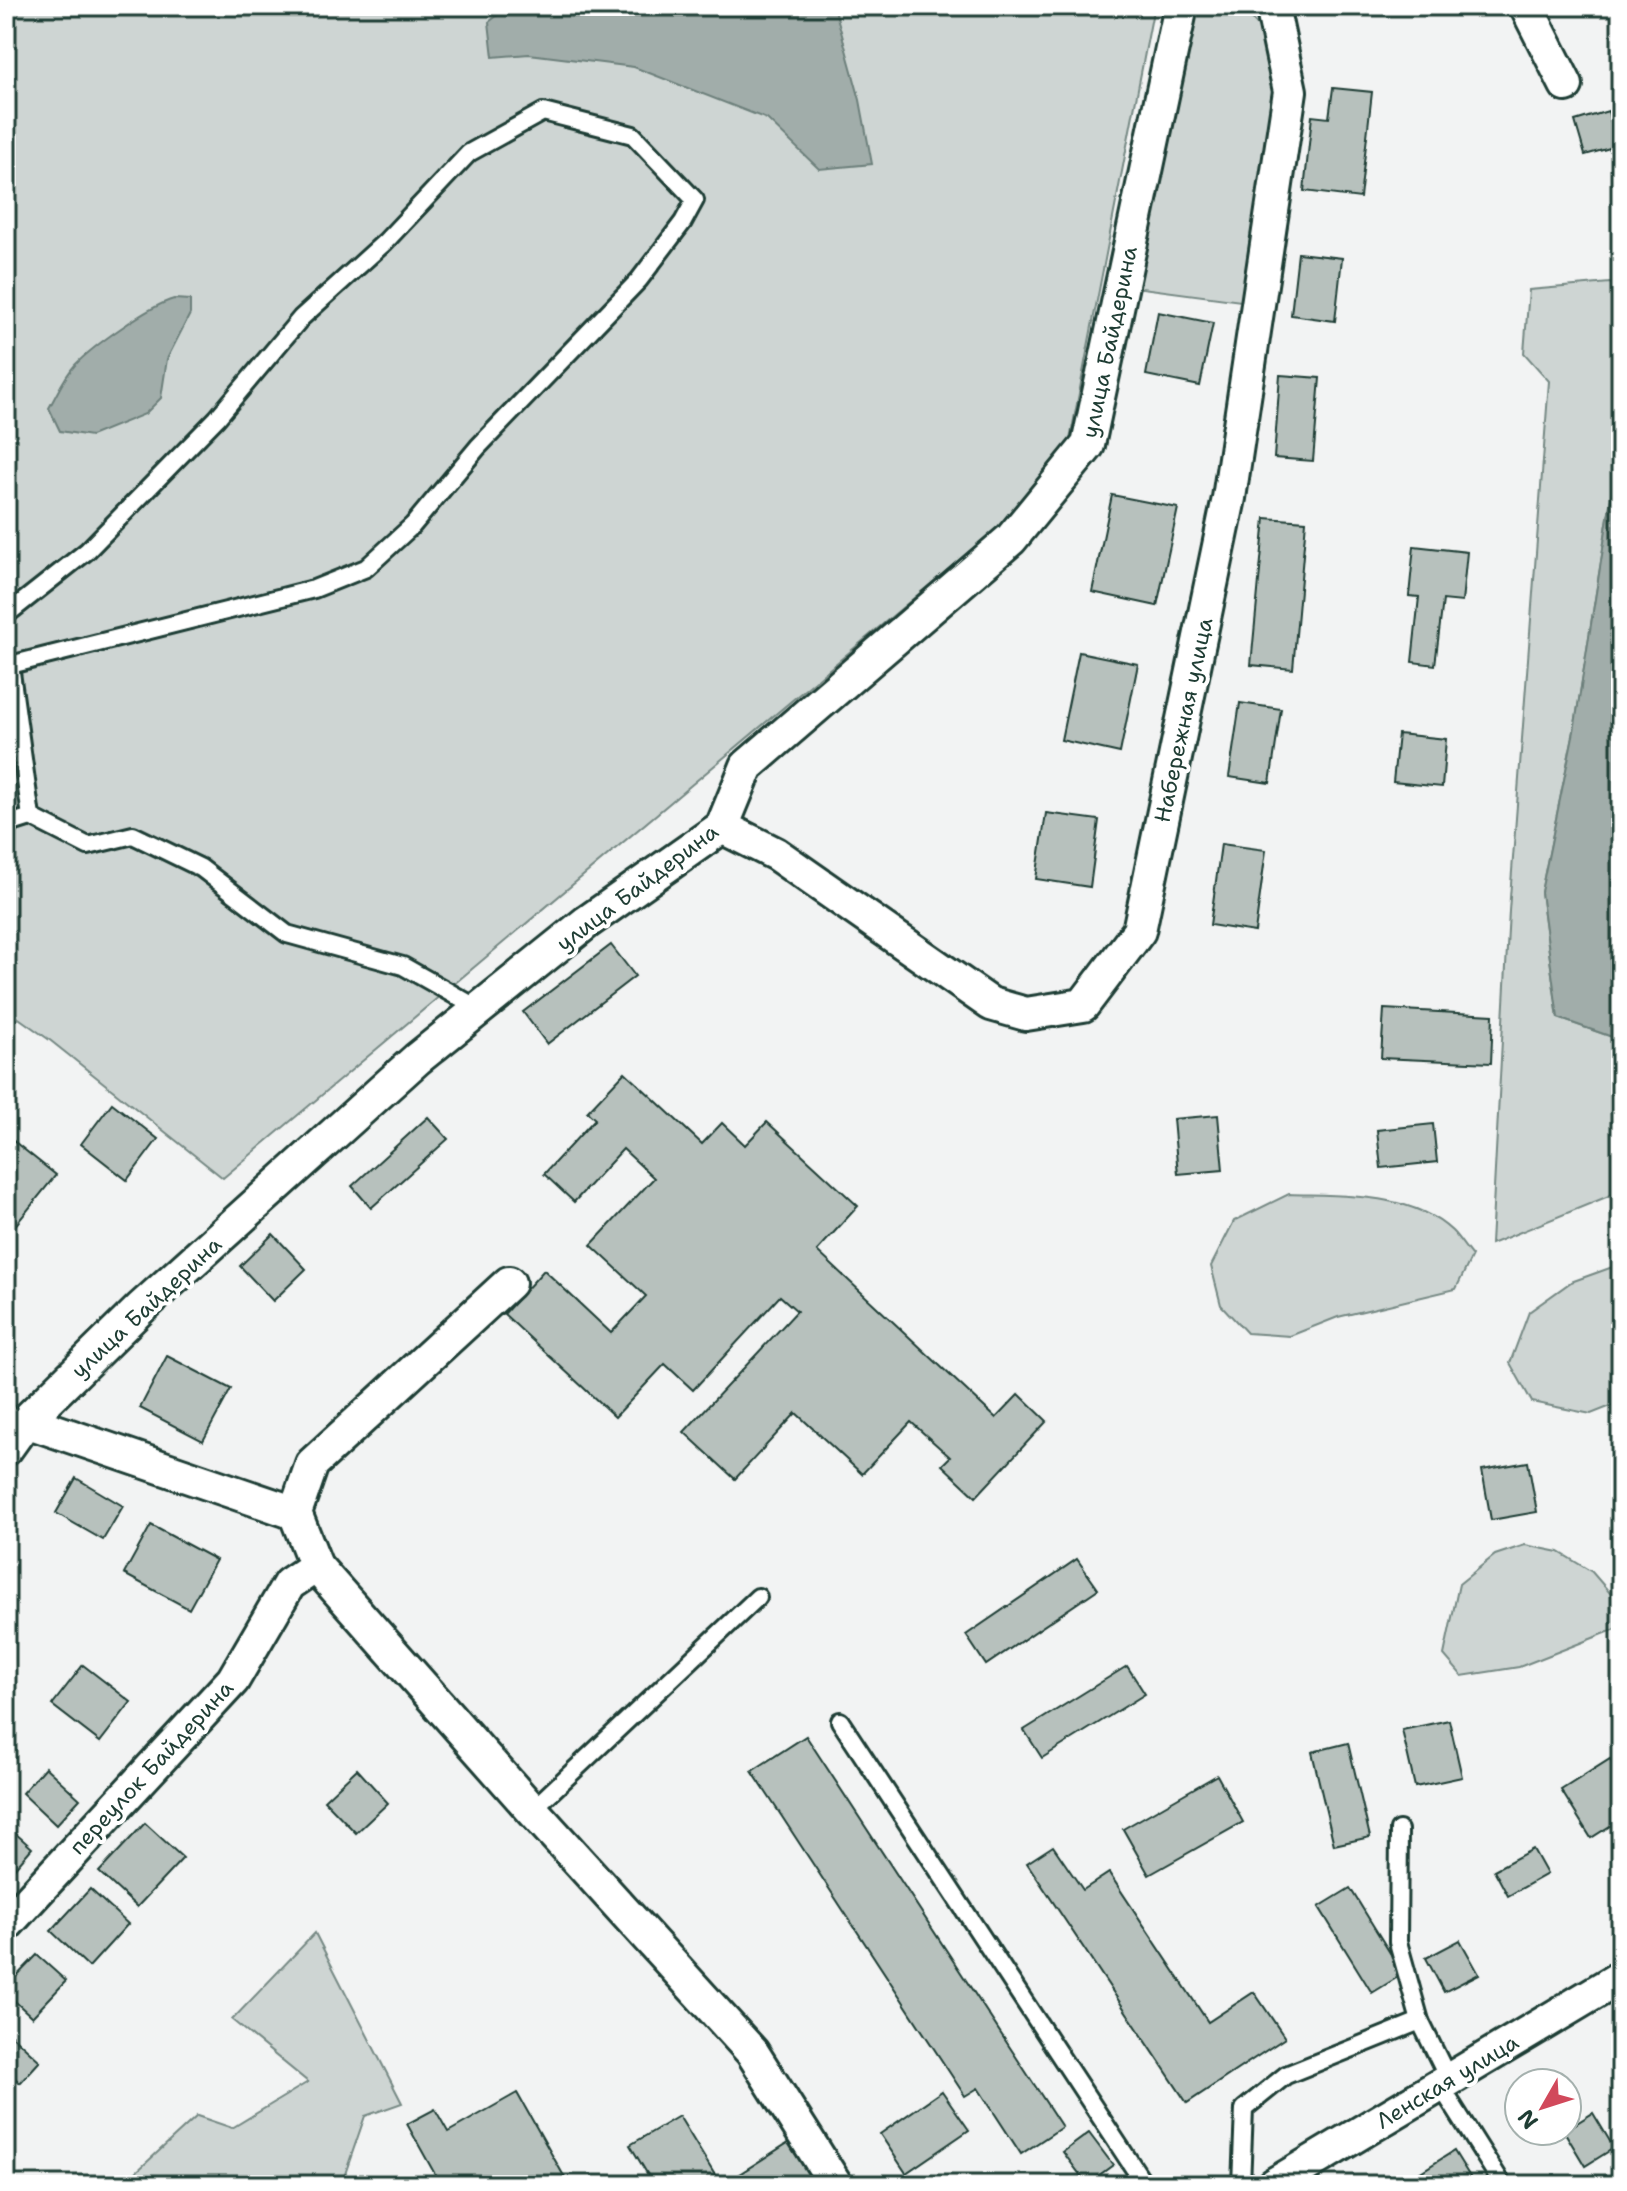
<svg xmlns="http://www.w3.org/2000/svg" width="1627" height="2191" viewBox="0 0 1627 2191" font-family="'Shantell Sans',sans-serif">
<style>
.green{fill:#ced5d3;stroke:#768984;stroke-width:2}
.water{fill:#a1adaa;stroke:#6d807b;stroke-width:2}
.building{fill:#b7c1bd;stroke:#1f3d34;stroke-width:2}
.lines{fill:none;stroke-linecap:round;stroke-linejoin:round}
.service-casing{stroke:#1f3d34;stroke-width:22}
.minor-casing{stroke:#1f3d34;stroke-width:38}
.service{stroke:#fff;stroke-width:16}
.minor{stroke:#fff;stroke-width:32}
.labels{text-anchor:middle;stroke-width:8;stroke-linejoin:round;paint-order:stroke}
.street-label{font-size:22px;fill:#1f3d34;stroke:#fff}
</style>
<rect width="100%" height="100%" fill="#f2f3f3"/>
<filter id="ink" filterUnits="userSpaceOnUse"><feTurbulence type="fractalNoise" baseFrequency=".0125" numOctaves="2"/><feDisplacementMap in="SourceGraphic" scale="16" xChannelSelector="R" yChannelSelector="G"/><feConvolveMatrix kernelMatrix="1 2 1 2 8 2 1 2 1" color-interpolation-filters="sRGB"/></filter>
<g filter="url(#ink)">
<g class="green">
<polygon points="6,6 1154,6 1070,440 1001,525 223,1178 51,1041 6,1009"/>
<polygon points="1193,6 1241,6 1265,35 1279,91 1248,302 1134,287"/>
<polygon points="1610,283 1621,291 1621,477 1613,486 1574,731 1541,892 1558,1018 1621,1040 1621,1191 1491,1244 1509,911 1549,381 1524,353 1529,290"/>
<path d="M1289 1194C1342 1196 1411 1192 1452 1231 1459 1238 1465 1248 1472 1256L1456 1289 1338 1317 1290 1336 1247 1333 1221 1305 1211 1266 1234 1221Z"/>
<polygon points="1621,1264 1621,1402 1591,1414 1532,1402 1510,1363 1529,1312 1571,1282"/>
<polygon points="1525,1545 1559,1552 1592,1572 1617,1601 1621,1627 1519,1667 1462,1676 1444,1655 1459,1584 1495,1555"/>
<polygon points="315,1933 402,2103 365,2116 344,2177 302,2185 139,2185 134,2174 197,2116 232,2128 308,2082 232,2020"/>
</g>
<g class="water">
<polygon points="509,6 834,6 860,100 872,164 819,169 767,119 634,67 529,54 493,57 489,22"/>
<path d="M174 299 190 300V314L167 359 161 398 145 414 91 436 60 431 49 408C57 394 64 377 75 365 93 346 149 306 174 299Z"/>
<polygon points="1621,477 1621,1040 1558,1018 1541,892 1574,731 1613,486"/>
</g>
<g class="building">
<polygon points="1333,88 1372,92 1360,198 1304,191 1312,116 1329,118"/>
<polygon points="1608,111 1617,146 1585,155 1575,121"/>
<polygon points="1298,253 1342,258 1335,321 1291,315"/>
<polygon points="1158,312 1213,323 1200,386 1146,375"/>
<polygon points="1280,375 1320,378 1313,461 1274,458"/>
<polygon points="1112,495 1178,508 1157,606 1092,592"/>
<polygon points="1265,518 1306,521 1293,669 1251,665"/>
<polygon points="1414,546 1467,552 1462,602 1443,600 1435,665 1412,662 1419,597 1409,596"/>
<polygon points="1079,652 1138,664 1120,753 1061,740"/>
<polygon points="1240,703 1281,709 1270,783 1229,777"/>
<polygon points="1398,734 1446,739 1442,787 1393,782"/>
<polygon points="1046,813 1099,820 1090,887 1036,879"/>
<polygon points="1221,844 1266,850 1255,932 1210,925"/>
<polygon points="611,945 635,976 547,1044 523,1012"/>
<polygon points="1384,1009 1493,1015 1491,1063 1381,1058"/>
<polygon points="625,1072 702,1144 722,1123 745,1145 767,1122 858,1206 817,1251 996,1418 1019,1394 1047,1421 976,1497 942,1465 950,1457 911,1422 862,1474 796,1413 735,1479 684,1432 797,1311 780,1296 693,1390 665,1364 615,1417 504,1314 544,1270 611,1333 646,1296 591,1245 654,1178 623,1149 574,1202 544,1174 595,1119 587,1112"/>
<polygon points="112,1103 158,1139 127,1180 81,1144"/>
<polygon points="1218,1115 1223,1170 1178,1174 1173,1119"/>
<polygon points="428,1117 448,1139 371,1208 352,1186"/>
<polygon points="1433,1124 1437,1162 1381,1168 1377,1130"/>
<polygon points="6,1135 56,1175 6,1237"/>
<polygon points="273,1234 306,1269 273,1301 240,1266"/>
<polygon points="167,1356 231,1389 203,1441 140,1408"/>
<polygon points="1528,1462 1537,1512 1491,1520 1482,1470"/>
<polygon points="76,1478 123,1506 103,1540 56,1513"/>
<polygon points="151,1525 216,1560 189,1609 124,1574"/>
<polygon points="1077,1559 1098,1589 986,1665 966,1635"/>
<polygon points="83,1665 131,1702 100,1742 52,1705"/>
<polygon points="1127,1666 1145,1694 1042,1758 1024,1730"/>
<polygon points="1621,1705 1621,1724 1613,1710"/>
<polygon points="1449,1720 1462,1777 1415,1787 1402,1730"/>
<polygon points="806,1736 1062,2127 1021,2154 978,2088 965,2096 752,1771"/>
<polygon points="1348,1743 1370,1837 1334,1845 1312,1752"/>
<polygon points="1610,1759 1621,1777 1621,1819 1591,1838 1561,1790"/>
<polygon points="45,1767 80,1799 56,1825 22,1793"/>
<polygon points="357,1769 388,1803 356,1833 324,1800"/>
<polygon points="1217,1775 1243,1822 1149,1875 1123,1829"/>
<polygon points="145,1823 183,1858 137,1907 99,1872"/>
<polygon points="6,1825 32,1848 6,1878"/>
<polygon points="1053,1846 1083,1890 1109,1873 1208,2022 1254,1992 1285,2038 1187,2103 1027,1863"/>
<polygon points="1533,1849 1547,1874 1508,1896 1494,1870"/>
<polygon points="1350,1888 1403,1974 1372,1993 1319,1907"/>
<polygon points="90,1889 128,1924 89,1967 51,1931"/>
<polygon points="1460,1940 1479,1974 1444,1992 1426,1958"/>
<polygon points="37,1955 66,1981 32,2017 6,1993 6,1987"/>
<polygon points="6,2030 40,2061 20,2083 10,2073 6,2078"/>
<polygon points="1621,2048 1621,2068 1612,2054"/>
<polygon points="942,2091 969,2130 906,2173 880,2134"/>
<polygon points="517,2093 569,2185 441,2185 407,2124 435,2109 448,2132"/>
<polygon points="1593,2113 1614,2148 1585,2166 1564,2131"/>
<polygon points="679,2116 721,2185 654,2185 630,2145"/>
<polygon points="1089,2133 1113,2165 1087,2184 1063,2152"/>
<polygon points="791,2141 819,2185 722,2185"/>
<polygon points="1454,2151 1475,2185 1400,2185"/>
</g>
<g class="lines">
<defs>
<g id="service">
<polyline points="6,615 87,551 217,418 301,318 385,242 469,153 543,112 633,135 695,200 683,222 639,280 478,447 413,525 366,568 314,589 10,665"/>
<polyline points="6,661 10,665 31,817 88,846 133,835 201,868 287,934 403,966 479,1009"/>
<polyline points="6,825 31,817"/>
<polyline points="840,1721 1145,2185"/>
<polyline points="532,1810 758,1597"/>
<polyline points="1399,1830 1398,1942 1420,2021 1449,2080"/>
<polyline points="1440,2085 1503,2185"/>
<polyline points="1241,2185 1244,2109 1286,2075 1420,2021"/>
</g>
<g id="minor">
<polyline points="1526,6 1566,85"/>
<polyline points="722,827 776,854 991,1004 1026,1014 1083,1005 1139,931 1229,498 1290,91 1272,6"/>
<polyline points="509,1283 312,1464 295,1513 316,1566 532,1810 752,2052 836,2185"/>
<polyline points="26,1421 295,1513"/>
<polyline points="6,1449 26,1421 141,1308 417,1059 587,922 722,827 747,766 1011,539 1088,445 1181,6"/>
<polyline points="6,1925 233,1680 289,1584 316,1566"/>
<polyline points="1273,2185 1621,1977"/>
</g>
</defs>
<use href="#service" class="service-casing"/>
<use href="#minor" class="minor-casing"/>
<use href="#service" class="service"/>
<use href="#minor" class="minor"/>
</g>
</g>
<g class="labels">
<g class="street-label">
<text transform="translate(1109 342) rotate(-78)" y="8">улица Байдерина</text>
<text transform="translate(1183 720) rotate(-78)" y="8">Набережная улица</text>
<text transform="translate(637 887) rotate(-37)" y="8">улица Байдерина</text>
<text transform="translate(146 1307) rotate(-43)" y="8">улица Байдерина</text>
<text transform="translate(151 1767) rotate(-47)" y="8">переулок Байдерина</text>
<text transform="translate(1447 2081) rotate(-31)" y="8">Ленская улица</text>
</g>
</g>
<rect width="1627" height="2191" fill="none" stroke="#fff" stroke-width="32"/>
<rect x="16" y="16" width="1595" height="2159" fill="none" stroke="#1f3d34" stroke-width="3" filter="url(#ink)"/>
<g transform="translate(1543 2107) rotate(231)"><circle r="38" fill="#ffffff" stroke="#a5b1ae" stroke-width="2"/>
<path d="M0-6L14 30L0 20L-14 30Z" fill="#d1495b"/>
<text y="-12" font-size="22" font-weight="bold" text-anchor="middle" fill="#1f3d34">N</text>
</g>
</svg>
